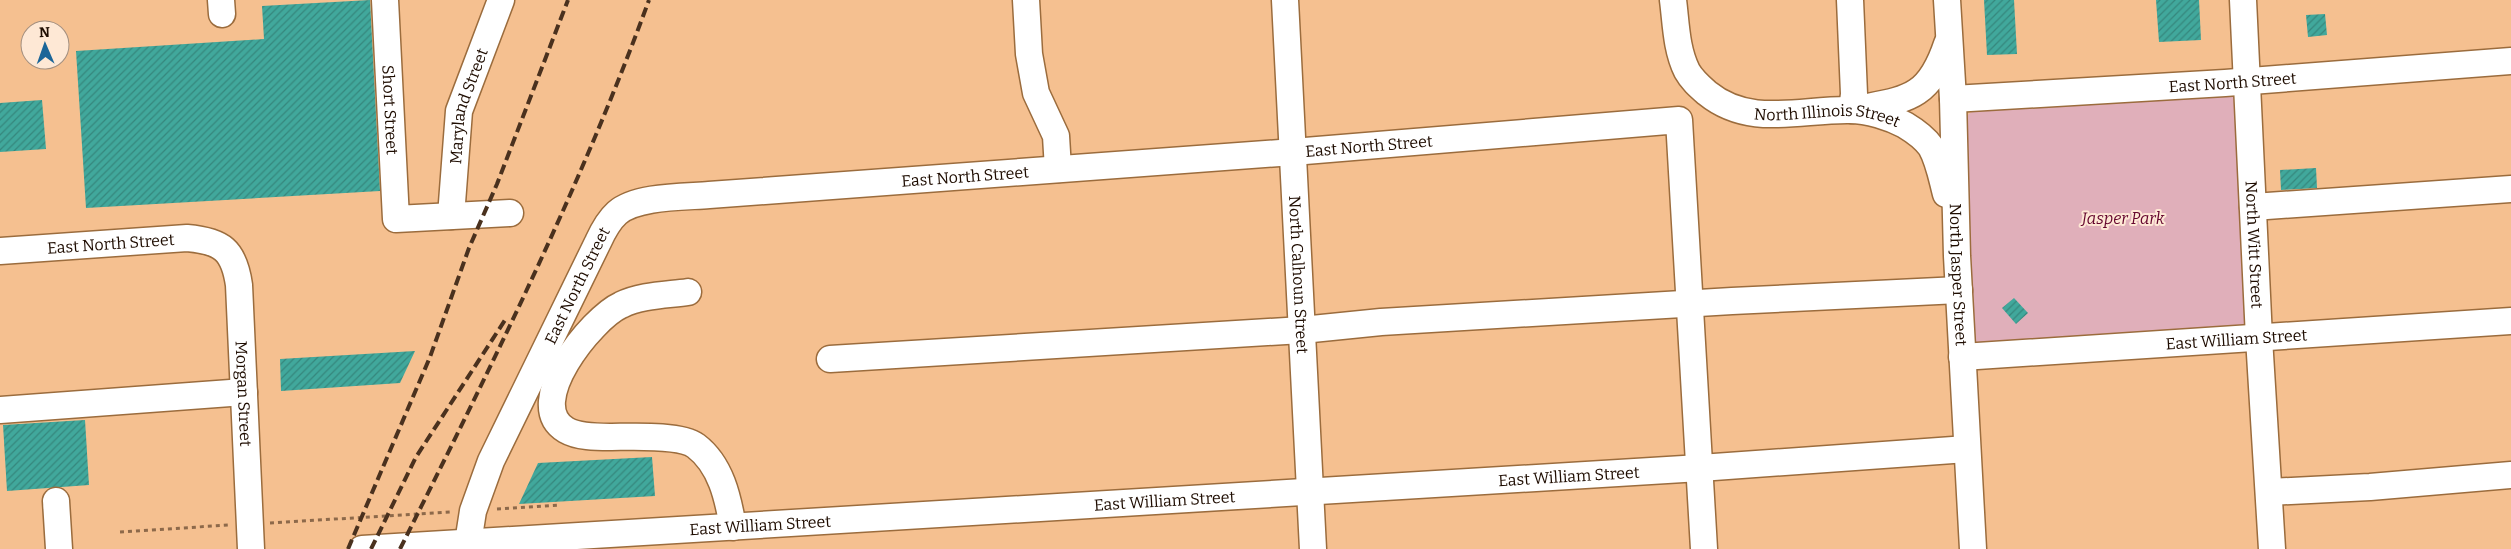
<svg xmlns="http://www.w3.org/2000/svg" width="2511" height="549" viewBox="0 0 2511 549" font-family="Bitter,serif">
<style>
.park{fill:#e0afba}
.building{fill:url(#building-hatch)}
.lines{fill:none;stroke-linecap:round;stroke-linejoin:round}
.minor-casing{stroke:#9b6c3d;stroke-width:29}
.path{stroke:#8d694a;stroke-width:3;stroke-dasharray:4 4;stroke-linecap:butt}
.minor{stroke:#fff;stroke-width:26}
.rail{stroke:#4a311e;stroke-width:4;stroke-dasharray:10 5;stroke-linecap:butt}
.labels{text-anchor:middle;stroke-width:4;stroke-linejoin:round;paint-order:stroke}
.street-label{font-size:16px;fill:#1e0c00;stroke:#fee8d5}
.park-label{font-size:16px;font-style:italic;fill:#65062e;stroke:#fee8d5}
</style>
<defs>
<pattern id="building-hatch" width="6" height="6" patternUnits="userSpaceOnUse" patternTransform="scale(1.25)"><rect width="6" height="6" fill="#41a89c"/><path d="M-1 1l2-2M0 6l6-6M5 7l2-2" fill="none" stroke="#36877d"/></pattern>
</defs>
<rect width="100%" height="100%" fill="#f5c090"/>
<polygon class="park" points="2224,93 2232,94 2236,100 2247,322 2245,325 1978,344 1975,342 1965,117 1973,111"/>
<g class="building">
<polygon points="370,0 380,191 86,208 76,51 264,39 262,6"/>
<polygon points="1984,0 2014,0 2017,54 1987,55"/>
<polygon points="2156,0 2199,0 2201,40 2159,42"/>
<polygon points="2325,14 2327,35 2308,37 2306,15"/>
<polygon points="42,100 46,149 0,152 0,103"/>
<polygon points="2316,168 2317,188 2281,190 2280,170"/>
<polygon points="2014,298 2028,313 2016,324 2002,308"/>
<polygon points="415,351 400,383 281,391 280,359"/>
<polygon points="85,420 89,485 7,491 3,425"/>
<polygon points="652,457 655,496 519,504 538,463"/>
</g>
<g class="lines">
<defs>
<g id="minor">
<polyline points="221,0 222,14"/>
<path id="s1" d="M385 0 396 219 510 213"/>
<polyline points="1026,0 1029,54 1036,93 1056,136 1058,169"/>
<path id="s2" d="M1285 0 1313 549"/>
<path id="s3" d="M1673 0C1676 23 1676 49 1687 71 1692 80 1699 86 1707 93 1750 128 1800 109 1850 110 1868 110 1890 117 1905 125 1915 131 1924 137 1931 147 1939 161 1942 179 1946 194"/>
<path d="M1850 0 1854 94 1852 110C1906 99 1928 101 1947 44"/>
<path id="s4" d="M1947 0 1953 99 1957 256 1973 549"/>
<path id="s5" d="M2243 0 2259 338 2272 549"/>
<path id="s6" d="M1953 99 2225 83 2511 61"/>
<polyline points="2253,207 2511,189"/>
<path id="s7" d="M451 216 459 111 501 0"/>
<path id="s8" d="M0 251 187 238C222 241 234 250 239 285L251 549"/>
<path d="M688 292C667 295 641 295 621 305 592 318 522 404 566 430 578 437 596 437 610 437 630 437 680 434 696 446 721 465 728 498 733 527"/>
<path id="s9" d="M1962 357 2511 321"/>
<polyline points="830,359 1302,330 1381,322 1732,301 1959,290"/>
<polyline points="0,410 244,392"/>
<polyline points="2269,492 2370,487 2511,475"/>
<polyline points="56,501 59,549"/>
<path id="s10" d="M468 543 473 511 491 461 598 242C603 231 608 221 617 213 636 196 684 197 709 195L1293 152 1679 120 1704 549"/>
<path id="s11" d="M362 549 1700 468 1967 449"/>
</g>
</defs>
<use href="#minor" class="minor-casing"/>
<g class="path">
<polyline points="497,509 559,505"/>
<polyline points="270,523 451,512"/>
<polyline points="120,532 229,525"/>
</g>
<use href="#minor" class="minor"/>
<g class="rail">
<polyline points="348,549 430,357 469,248 497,184 568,0"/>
<polyline points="371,549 416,457 507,317"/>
<path d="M400 549C490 369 580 189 649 0"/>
</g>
</g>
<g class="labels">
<g class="street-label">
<text dy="6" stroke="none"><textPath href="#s6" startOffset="280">East North Street</textPath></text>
<text dy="6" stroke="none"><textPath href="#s7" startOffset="112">Maryland Street</textPath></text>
<text dy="6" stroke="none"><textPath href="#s1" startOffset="110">Short Street</textPath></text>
<text dy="6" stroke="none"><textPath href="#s3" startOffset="228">North Illinois Street</textPath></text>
<text dy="6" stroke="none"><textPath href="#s10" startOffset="1121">East North Street</textPath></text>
<text dy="6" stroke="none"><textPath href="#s10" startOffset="716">East North Street</textPath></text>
<text dy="6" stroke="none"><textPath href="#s8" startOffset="111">East North Street</textPath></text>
<text dy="6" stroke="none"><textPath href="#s5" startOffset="245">North Witt Street</textPath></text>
<text dy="6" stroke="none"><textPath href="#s2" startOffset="275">North Calhoun Street</textPath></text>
<text dy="6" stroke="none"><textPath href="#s4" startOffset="275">North Jasper Street</textPath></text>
<text dy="6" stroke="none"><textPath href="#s10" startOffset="281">East North Street</textPath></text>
<text dy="6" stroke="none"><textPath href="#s9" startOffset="275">East William Street</textPath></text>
<text dy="6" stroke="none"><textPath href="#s8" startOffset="375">Morgan Street</textPath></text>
<text dy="6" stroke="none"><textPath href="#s11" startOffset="1209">East William Street</textPath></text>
<text dy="6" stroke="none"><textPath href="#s11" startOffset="804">East William Street</textPath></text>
<text dy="6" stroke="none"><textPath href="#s11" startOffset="399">East William Street</textPath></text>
</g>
<g class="park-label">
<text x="2123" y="224">Jasper Park</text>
</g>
</g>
<g transform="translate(45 45) rotate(358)"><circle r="24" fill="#fee8d5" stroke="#a49080"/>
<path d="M0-4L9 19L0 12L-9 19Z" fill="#1b6598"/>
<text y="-8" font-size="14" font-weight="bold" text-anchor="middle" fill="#1e0c00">N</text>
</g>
</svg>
